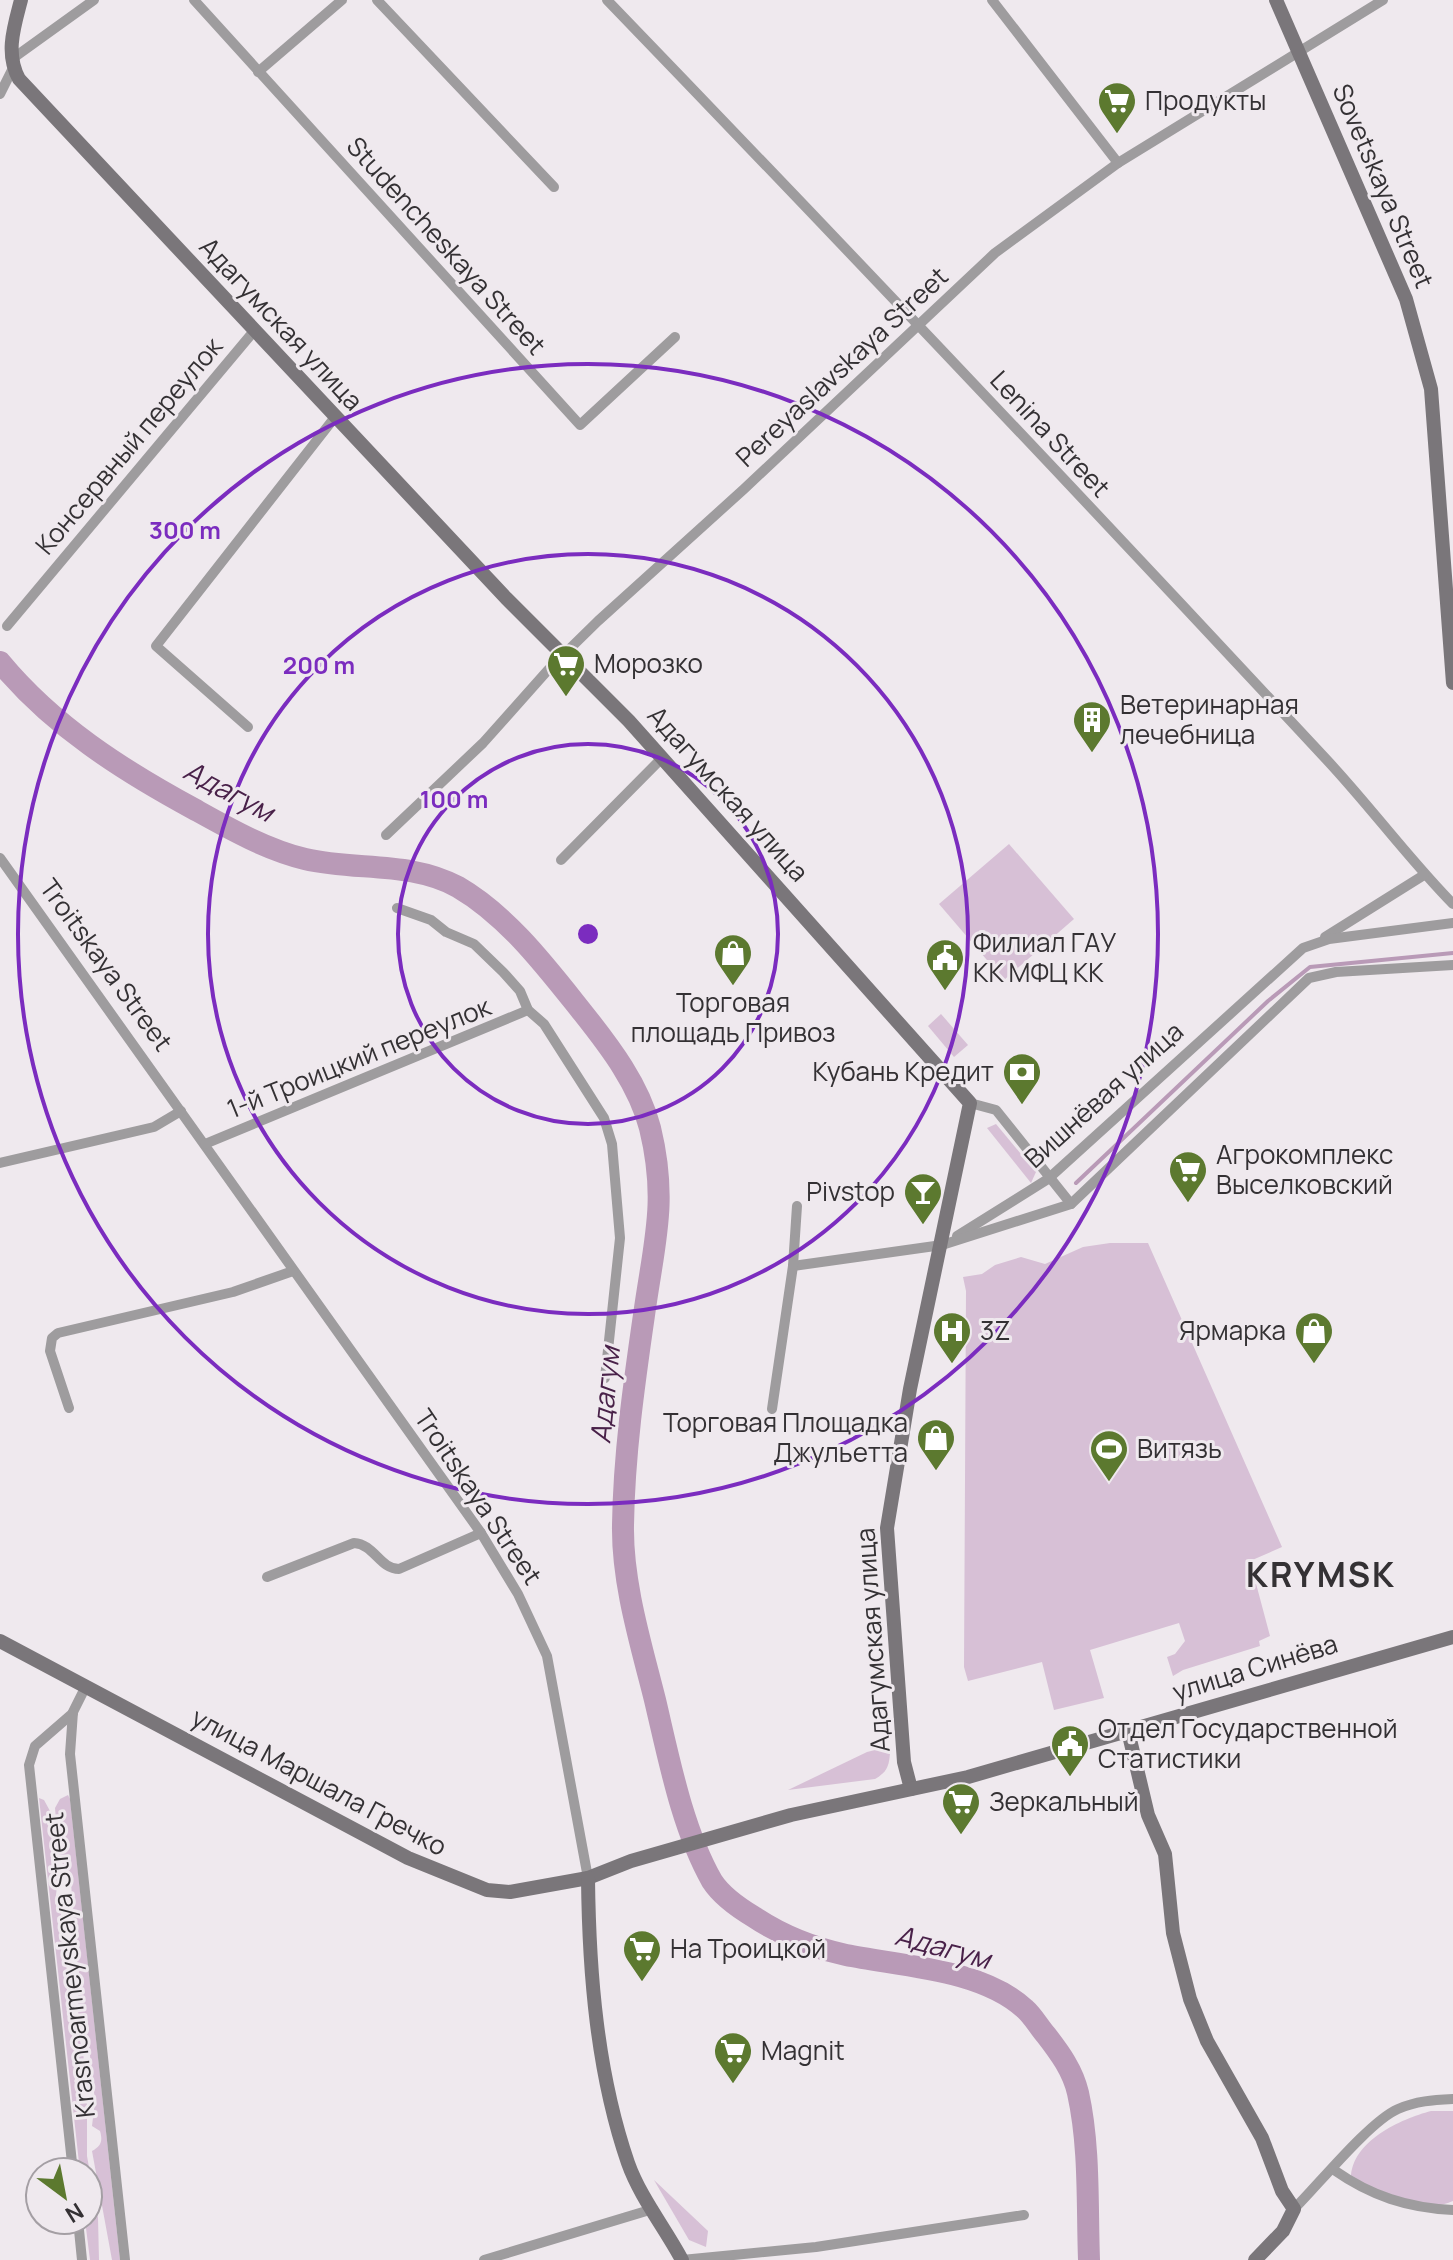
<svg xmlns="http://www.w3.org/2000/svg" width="1453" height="2260" viewBox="0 0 1453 2260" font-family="Manrope,sans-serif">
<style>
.green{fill:#d7c0d6}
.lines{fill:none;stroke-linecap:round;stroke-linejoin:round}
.stream{stroke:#b99ab7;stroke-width:4}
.river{stroke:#b99ab7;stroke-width:22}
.street{stroke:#9e9c9e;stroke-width:10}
.secondary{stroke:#7a767a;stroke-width:14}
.ring{fill:none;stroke:#7b2cbf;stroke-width:4}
.labels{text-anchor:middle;stroke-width:6;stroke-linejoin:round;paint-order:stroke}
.poi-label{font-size:26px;fill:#343134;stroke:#efe9ee;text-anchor:start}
.street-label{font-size:26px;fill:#343134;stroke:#efe9ee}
.water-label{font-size:28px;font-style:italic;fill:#492149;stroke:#efe9ee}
.district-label{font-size:34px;font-weight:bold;letter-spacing:2px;fill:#343134;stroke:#efe9ee}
.centre{fill:#7b2cbf;stroke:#efe9ee;stroke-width:4}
.ring-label{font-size:24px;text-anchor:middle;font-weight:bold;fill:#7b2cbf;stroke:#efe9ee;stroke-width:6;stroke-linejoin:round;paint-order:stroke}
</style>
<rect width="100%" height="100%" fill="#efe9ee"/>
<g class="green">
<polygon points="1009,844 1074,919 1004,980 939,904"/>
<polygon points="941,1014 968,1045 954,1057 928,1026"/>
<polygon points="996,1124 1036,1172 1031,1183 987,1128"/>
<polygon points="1110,1243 1148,1243 1282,1547 1250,1561 1270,1636 1259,1641 1260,1646 1183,1670 1173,1676 1167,1657 1175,1654 1185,1641 1179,1623 1090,1650 1104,1698 1054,1710 1042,1662 968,1681 964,1667 966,1291 963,1277 982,1274 995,1265 1021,1257 1045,1264 1083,1247"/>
<path d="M883 1748 890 1753C889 1766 887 1772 875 1779L788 1790 867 1752Z"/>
<path d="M68 1795 70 1799 120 2260H112L92 2151C101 2146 103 2141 100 2131L92 2126 95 2101 90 2056 78 2012 79 1966 71 1949 74 1923 71 1883 59 1855 55 1808 60 1799Z"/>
<polygon points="39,1798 44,1800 50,1811 53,1859 59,1870 55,1903 66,1924 67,1993 83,2052 84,2062 74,2081 87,2104 87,2156 98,2218 99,2260 90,2260 85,2220 88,2172 80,2172"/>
<path d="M1431 2111H1453V2201C1422 2216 1380 2191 1351 2179 1351 2141 1401 2119 1431 2111Z"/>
<polygon points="654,2180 708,2231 706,2247 689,2240"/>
</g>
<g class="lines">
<polyline class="stream" points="1076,1183 1268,1001 1310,967 1453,953"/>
<path class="river" d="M0 662C53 726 122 770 194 809 230 829 265 849 305 859 356 871 411 861 458 887 508 916 547 968 583 1013 610 1047 639 1085 650 1128 668 1202 654 1242 644 1315 634 1384 624 1455 623 1525 622 1583 641 1644 655 1700 669 1759 682 1828 712 1881 721 1895 739 1908 754 1917 781 1935 813 1948 846 1955 901 1966 982 1969 1025 2009 1033 2016 1039 2027 1046 2035 1060 2053 1073 2071 1078 2093 1090 2147 1087 2206 1089 2260"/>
<g class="street">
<polyline points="194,0 580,425 675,337"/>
<polyline points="377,0 554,187"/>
<path d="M607 0C849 251 1089 504 1326 759 1370 806 1408 858 1453 904"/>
<polyline points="992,0 1118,163"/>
<polyline points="12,59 94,0"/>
<polyline points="258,72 342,0"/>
<polyline points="0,94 13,68"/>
<polyline points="7,626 254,331"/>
<polyline points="248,727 156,646 335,417"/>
<polyline points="386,835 483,743 548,670 598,621 744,489 995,253 1118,163 1383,0"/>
<polyline points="0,858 481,1533 518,1594 547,1656 588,1878"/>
<polyline points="561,860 661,759"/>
<polyline points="397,908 431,920 446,932 474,944 503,972 520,991 528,1010 544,1024 604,1118 612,1144 620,1238 605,1378"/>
<polyline points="1325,937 1424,875"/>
<polyline points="970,1103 996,1110 1071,1204"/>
<polyline points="205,1144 528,1010"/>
<polyline points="0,1163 154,1127 181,1111"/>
<polyline points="957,1236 1048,1179 1303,948 1329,939 1453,923"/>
<polyline points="793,1266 942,1245 1071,1204 1309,978 1336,972 1453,965"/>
<polyline points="69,1408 50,1351 52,1338 58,1333 233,1292 293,1271"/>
<polyline points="772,1409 793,1266 797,1206"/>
<path d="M267 1577 354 1543C374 1544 380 1569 399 1569L481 1533"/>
<polyline points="86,1686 73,1712 70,1754 125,2260"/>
<path d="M1334 2170C1371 2196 1408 2208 1453 2210"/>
<polyline points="73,2172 29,1765 35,1746 73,1713"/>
<path d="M1294 2209C1319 2184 1370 2121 1398 2109 1416 2101 1433 2100 1453 2099"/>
<polyline points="78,2220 82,2260"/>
<polyline points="484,2260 653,2209"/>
<polyline points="682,2260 816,2247 1024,2215"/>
</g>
<g class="secondary">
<path d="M21 0C14 27 5 53 19 79L506 598 629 721 970 1103 910 1389 887 1528 904 1762 911 1789"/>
<polyline points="1276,0 1406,299 1431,389 1453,683"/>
<polyline points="0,1641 408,1858 487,1890 510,1892 588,1878 631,1861 791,1815 968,1777 1453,1637"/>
<polyline points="1128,1731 1148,1815 1165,1854 1173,1933 1190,1999 1207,2041 1262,2138 1282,2191 1294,2209 1283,2231 1255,2260"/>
<path d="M588 1878C589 1973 597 2073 628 2163 640 2197 665 2228 682 2260"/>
</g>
</g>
<g class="ring">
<circle cx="588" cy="934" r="190"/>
<circle cx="588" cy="934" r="380"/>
<circle cx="588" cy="934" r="570"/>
</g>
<defs>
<symbol id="supermarket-pin" viewBox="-11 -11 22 30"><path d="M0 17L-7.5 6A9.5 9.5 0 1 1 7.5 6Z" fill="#5c792f" stroke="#efe9ee"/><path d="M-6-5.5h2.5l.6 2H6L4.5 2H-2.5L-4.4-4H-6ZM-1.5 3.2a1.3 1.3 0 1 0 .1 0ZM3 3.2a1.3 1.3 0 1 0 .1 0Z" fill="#fff"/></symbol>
<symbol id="building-pin" viewBox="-11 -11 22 30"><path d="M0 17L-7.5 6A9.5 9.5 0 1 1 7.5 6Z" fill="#5c792f" stroke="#efe9ee"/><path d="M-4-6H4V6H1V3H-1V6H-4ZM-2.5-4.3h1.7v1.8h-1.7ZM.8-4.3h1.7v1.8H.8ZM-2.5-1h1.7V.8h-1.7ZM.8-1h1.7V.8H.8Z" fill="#fff"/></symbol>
<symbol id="shop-pin" viewBox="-11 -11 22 30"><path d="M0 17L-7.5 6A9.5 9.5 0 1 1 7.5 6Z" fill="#5c792f" stroke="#efe9ee"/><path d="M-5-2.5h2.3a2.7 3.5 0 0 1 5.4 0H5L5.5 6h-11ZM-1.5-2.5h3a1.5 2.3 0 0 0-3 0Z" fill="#fff"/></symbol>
<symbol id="civic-pin" viewBox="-11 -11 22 30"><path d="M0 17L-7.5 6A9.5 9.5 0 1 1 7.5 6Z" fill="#5c792f" stroke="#efe9ee"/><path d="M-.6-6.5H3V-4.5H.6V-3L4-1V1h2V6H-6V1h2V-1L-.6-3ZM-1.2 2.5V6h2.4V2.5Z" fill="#fff"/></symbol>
<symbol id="bank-pin" viewBox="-11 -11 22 30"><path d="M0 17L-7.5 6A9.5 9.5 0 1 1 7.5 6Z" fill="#5c792f" stroke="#efe9ee"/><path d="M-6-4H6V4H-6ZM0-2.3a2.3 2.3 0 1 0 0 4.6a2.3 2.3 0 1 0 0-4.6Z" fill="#fff"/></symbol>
<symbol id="bar-pin" viewBox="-11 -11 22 30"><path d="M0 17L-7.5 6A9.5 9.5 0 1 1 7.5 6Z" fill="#5c792f" stroke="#efe9ee"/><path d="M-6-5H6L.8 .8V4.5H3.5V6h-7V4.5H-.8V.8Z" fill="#fff"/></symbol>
<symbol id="hospital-pin" viewBox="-11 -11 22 30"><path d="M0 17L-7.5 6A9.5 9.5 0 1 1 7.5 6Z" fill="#5c792f" stroke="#efe9ee"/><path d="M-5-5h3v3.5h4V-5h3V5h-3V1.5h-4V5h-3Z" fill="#fff"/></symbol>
<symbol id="stadium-pin" viewBox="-11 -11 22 30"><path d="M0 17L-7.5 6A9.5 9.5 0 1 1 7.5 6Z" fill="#5c792f" stroke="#efe9ee"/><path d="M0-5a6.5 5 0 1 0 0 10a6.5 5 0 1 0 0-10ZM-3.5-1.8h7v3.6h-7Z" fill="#fff"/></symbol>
</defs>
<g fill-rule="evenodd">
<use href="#supermarket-pin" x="1095" y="79" width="44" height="60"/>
<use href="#supermarket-pin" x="544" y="642" width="44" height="60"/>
<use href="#building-pin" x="1070" y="698" width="44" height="60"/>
<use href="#shop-pin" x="711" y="931" width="44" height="60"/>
<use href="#civic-pin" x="923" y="936" width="44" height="60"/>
<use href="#bank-pin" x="1000" y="1050" width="44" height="60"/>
<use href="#supermarket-pin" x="1166" y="1148" width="44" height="60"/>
<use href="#bar-pin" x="901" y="1170" width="44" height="60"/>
<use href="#hospital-pin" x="930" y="1309" width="44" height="60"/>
<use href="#shop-pin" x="1292" y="1309" width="44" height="60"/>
<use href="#shop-pin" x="914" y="1416" width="44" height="60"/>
<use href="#stadium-pin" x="1087" y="1427" width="44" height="60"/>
<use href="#civic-pin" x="1048" y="1722" width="44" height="60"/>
<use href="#supermarket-pin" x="939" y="1780" width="44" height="60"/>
<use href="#supermarket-pin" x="620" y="1927" width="44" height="60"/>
<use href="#supermarket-pin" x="711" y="2029" width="44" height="60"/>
</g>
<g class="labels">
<g class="poi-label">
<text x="1145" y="110">Продукты</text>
<text x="594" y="673">Морозко</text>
<text x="1120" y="714">Ветеринарная<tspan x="1120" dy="30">лечебница</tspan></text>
<text x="973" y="952">Филиал ГАУ<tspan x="973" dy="30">КК МФЦ КК</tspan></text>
<text x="733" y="1012" text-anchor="middle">Торговая<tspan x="733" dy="30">площадь Привоз</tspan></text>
<text x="994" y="1081" text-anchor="end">Кубань Кредит</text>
<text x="1216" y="1164">Агрокомплекс<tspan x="1216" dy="30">Выселковский</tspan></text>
<text x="895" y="1201" text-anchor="end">Pivstop</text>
<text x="980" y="1340">3Z</text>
<text x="1286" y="1340" text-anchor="end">Ярмарка</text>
<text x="908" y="1432" text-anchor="end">Торговая Площадка<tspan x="908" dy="30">Джульетта</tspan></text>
<text x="1137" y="1458">Витязь</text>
<text x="1098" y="1738">Отдел Государственной<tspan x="1098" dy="30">Статистики</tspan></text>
<text x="989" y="1811">Зеркальный</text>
<text x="670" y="1958">На Троицкой</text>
<text x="761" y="2060">Magnit</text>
</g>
<g class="street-label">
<text transform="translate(1383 186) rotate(67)" y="9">Sovetskaya Street</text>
<text transform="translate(446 246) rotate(48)" y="9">Studencheskaya Street</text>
<text transform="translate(281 324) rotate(47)" y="9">Адагумская улица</text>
<text transform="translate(842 367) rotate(-43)" y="9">Pereyaslavskaya Street</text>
<text transform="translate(1050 434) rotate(47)" y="9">Lenina Street</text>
<text transform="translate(129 446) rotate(-50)" y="9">Консервный переулок</text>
<text transform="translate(728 794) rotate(48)" y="9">Адагумская улица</text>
<text transform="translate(106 965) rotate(54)" y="9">Troitskaya Street</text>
<text transform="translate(359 1058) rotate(-22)" y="9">1-й Троицкий переулок</text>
<text transform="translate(1104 1095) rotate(-42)" y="9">Вишнёвая улица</text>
<text transform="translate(478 1497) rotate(56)" y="9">Troitskaya Street</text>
<text transform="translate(873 1640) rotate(-94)" y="9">Адагумская улица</text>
<text transform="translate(1255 1668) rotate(-17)" y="9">улица Синёва</text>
<text transform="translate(319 1782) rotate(28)" y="9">улица Маршала Гречко</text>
<text transform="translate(70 1965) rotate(-96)" y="9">Krasnoarmeyskaya Street</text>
</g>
<g class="water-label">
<text transform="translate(229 791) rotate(28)" y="10">Адагум</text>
<text transform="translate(605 1395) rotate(-84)" y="10">Адагум</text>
<text transform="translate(943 1947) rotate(15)" y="10">Адагум</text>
</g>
<g class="district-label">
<text x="1321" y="1587">KRYMSK</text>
</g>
</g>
<circle cx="588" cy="934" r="12" class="centre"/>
<g class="ring-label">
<text x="185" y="539">300 m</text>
<text x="319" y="674">200 m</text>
<text x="454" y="808">100 m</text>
</g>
<g transform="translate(64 2196) rotate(148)"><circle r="38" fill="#efe9ee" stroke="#a49fa4" stroke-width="2"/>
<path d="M0-6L14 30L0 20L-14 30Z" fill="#5c792f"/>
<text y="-12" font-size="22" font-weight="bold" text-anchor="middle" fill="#343134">N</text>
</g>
</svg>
